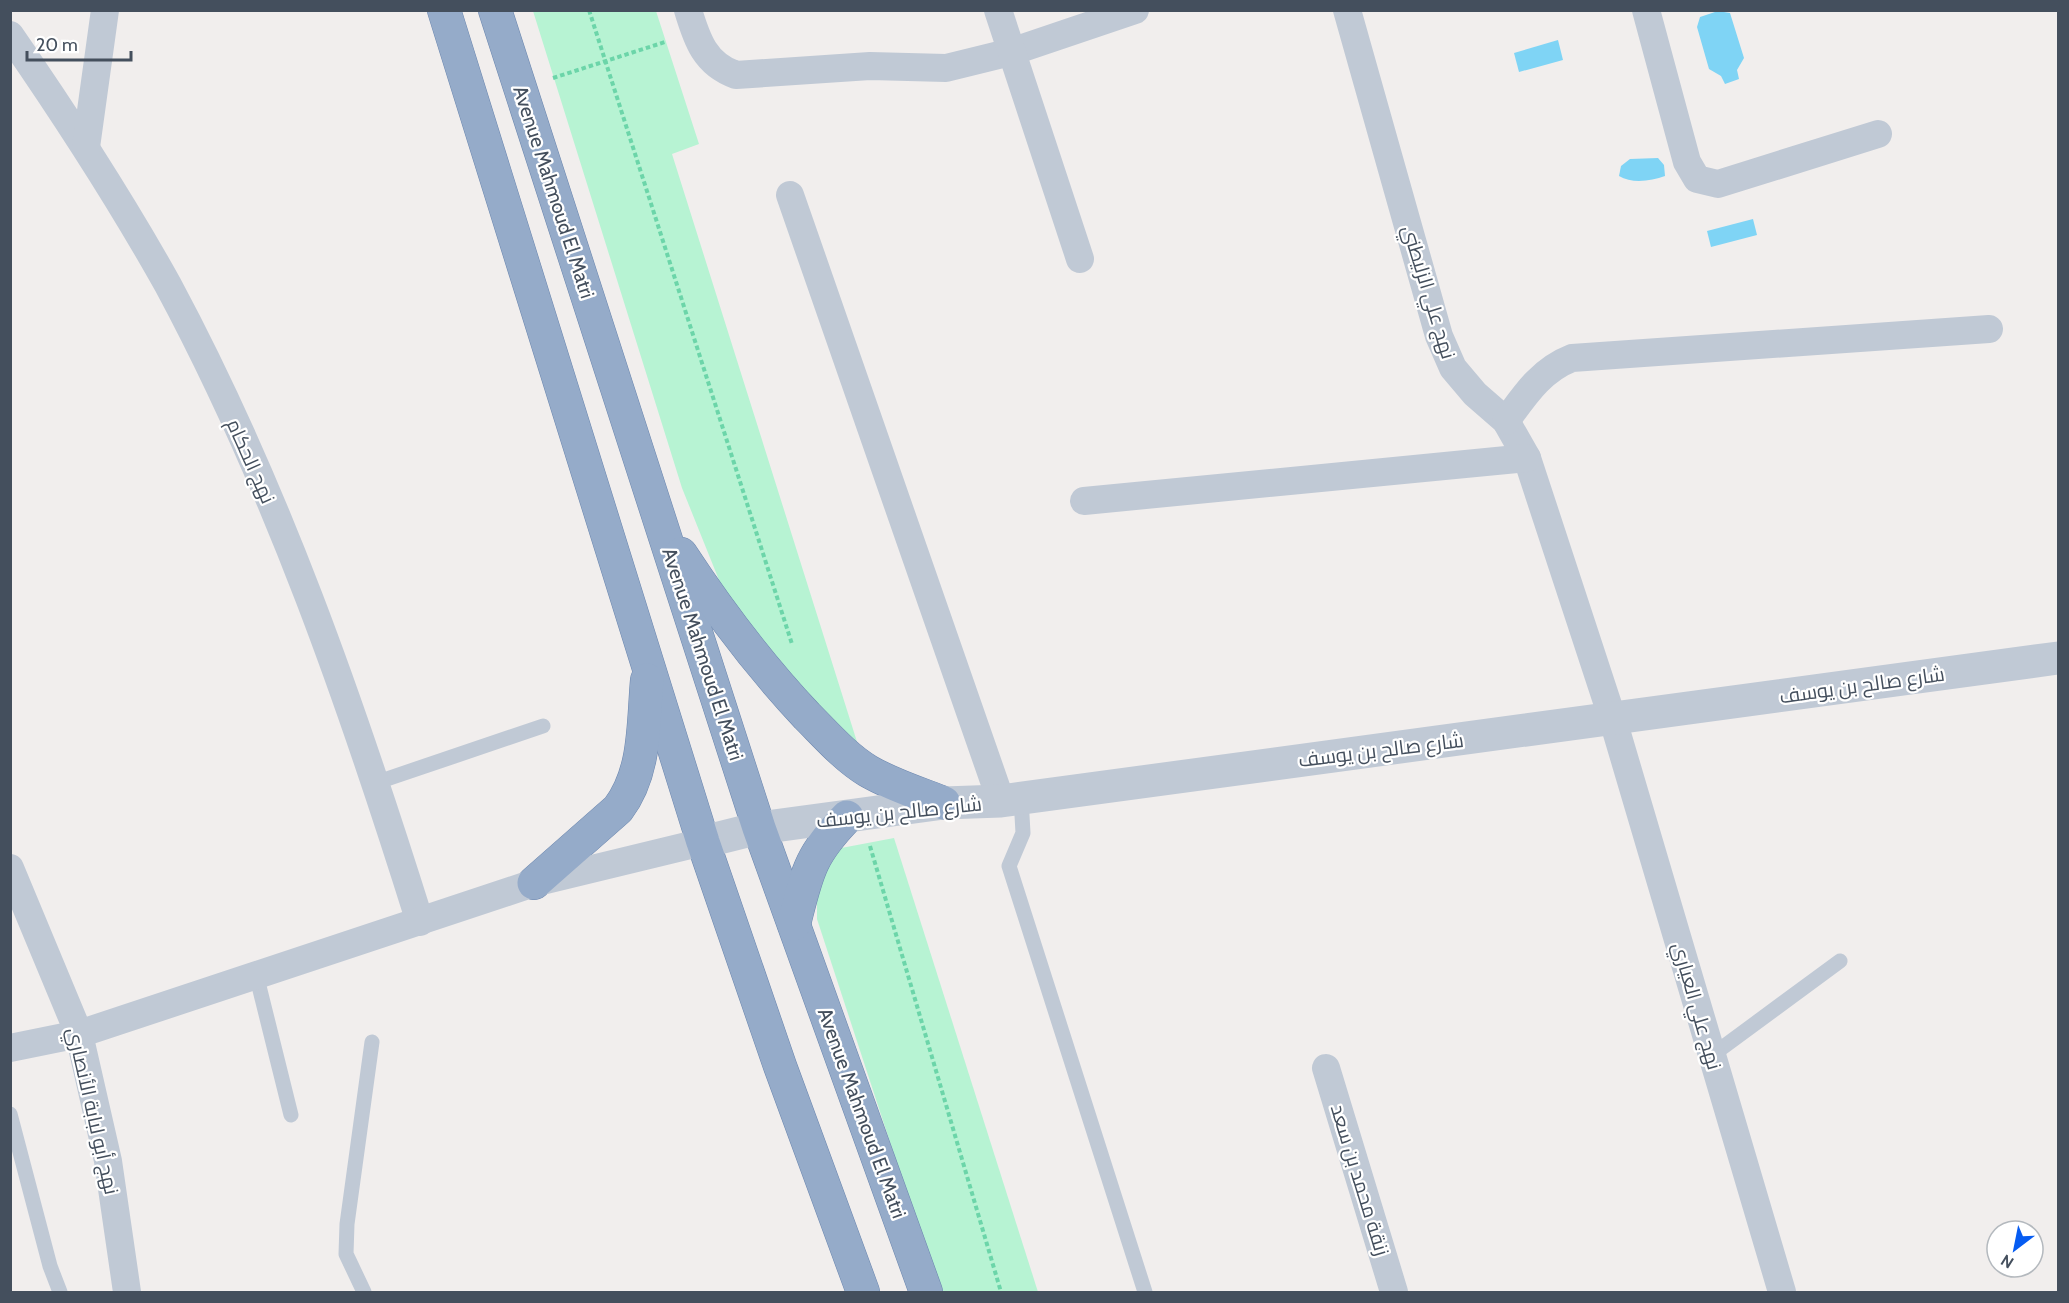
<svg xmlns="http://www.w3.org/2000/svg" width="2069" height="1303" viewBox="0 0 2069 1303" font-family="Cabin,Cairo,sans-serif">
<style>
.green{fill:#b7f3d3}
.water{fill:#7fd4f5}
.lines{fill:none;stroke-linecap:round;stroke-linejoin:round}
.trunk-casing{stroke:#6b86ae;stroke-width:34}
.path{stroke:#6cd5a9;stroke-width:4;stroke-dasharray:4.5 3;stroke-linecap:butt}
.service{stroke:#c0c9d5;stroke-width:15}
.minor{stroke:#c0c9d5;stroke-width:28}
.tertiary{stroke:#c0c9d5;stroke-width:33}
.trunk{stroke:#95abc9;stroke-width:33}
.labels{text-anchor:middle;stroke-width:4.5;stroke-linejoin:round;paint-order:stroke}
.street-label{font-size:20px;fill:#444f5d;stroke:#fff}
</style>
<rect width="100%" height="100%" fill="#f1eeed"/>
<g class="green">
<polygon points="533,11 656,11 699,144 672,154 858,745 778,665 721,585 682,488"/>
<polygon points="894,838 1038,1292 939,1292 817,919 817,877 836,849"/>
</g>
<g class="water">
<polygon points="1718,11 1730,13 1744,58 1737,70 1739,79 1725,84 1721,76 1709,69 1697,27 1700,17"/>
<polygon points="1558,40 1563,60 1519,72 1514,53"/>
<path d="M1658 158 1664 165 1665 176C1651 181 1632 184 1619 176L1621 166 1630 159Z"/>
<polygon points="1753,219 1757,235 1711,247 1707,231"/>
</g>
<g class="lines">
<defs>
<g id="trunk">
<polyline points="444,10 703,842 780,1066 863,1292"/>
<polyline points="495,10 759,828 926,1292"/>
<path d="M681 554C719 612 760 666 807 716 826 735 845 757 868 771 892 785 918 793 944 803"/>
<path d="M534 883 618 809C646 772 643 725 647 680"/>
<path d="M794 924C807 873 809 856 847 817"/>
</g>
</defs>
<use href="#trunk" class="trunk-casing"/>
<g class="path">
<polyline points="589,10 792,644"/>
<polyline points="553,78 665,42"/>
<polyline points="870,846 1001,1292"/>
</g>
<g class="service">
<polyline points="375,783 543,726"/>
<polyline points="1021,798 1023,833 1009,866 1145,1292"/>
<polyline points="256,974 291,1115"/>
<polyline points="1711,1056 1840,961"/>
<polyline points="10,1114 50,1266 60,1292"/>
<polyline points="364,1292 346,1254 347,1224 372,1042"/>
</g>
<g class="minor">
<path d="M688 10C697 40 705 64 736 75L870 66 946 68 1011 52 1135 10"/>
<polyline points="998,10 1080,259"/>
<polyline points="1347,10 1439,336 1453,368 1475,394 1506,421 1527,458 1613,720 1782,1292"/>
<polyline points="1646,10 1687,162 1697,179 1718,184 1878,134"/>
<path d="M10 35C66 116 120 199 168 285 276 486 352 705 420 922"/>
<polyline points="86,147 105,10"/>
<polyline points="790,195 1001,801"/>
<path d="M1506 421C1525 395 1541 370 1572 358L1989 329"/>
<polyline points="1084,501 1527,458"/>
<polyline points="10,868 79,1034 108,1161 127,1292"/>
<polyline points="10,1048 79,1034 534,883 703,842"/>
<polyline points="1326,1068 1394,1292"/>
</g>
<polyline class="tertiary" points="703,842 759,828 944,803 1001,801 2058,658"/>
<use href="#trunk" class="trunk"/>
</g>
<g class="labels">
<g class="street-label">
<text transform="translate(554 192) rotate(72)" y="7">Avenue Mahmoud El Matri</text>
<text transform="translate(1429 292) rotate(73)" y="7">نهج علي الزليطني</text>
<text transform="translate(251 461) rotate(66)" y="7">نهج الحكام</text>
<text transform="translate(703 654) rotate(72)" y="7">Avenue Mahmoud El Matri</text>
<text transform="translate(1862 685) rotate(-8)" y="7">شارع صالح بن يوسف</text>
<text transform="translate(1381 750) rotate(-7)" y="7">شارع صالح بن يوسف</text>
<text transform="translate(899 812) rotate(-6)" y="7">شارع صالح بن يوسف</text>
<text transform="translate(1697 1006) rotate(74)" y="7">نهج علي العياري</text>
<text transform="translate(93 1111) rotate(77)" y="7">نهج أبو لبابة الأنصاري</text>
<text transform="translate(862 1113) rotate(70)" y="7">Avenue Mahmoud El Matri</text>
<text transform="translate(1360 1180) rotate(73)" y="7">زنقة محمد بن سعد</text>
</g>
</g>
<rect width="2069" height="1303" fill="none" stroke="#444f5d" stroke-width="24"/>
<g transform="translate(2015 1249) rotate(212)"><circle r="28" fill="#ffffff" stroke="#b4b9be" stroke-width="1.5"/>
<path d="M0-4.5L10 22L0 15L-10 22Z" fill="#065cf2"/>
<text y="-9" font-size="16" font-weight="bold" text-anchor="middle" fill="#444f5d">N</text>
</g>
<path d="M27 51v9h104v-9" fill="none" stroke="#444f5d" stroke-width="3"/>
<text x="36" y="51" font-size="18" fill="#444f5d" stroke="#ffffff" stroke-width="4.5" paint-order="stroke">20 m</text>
</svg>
